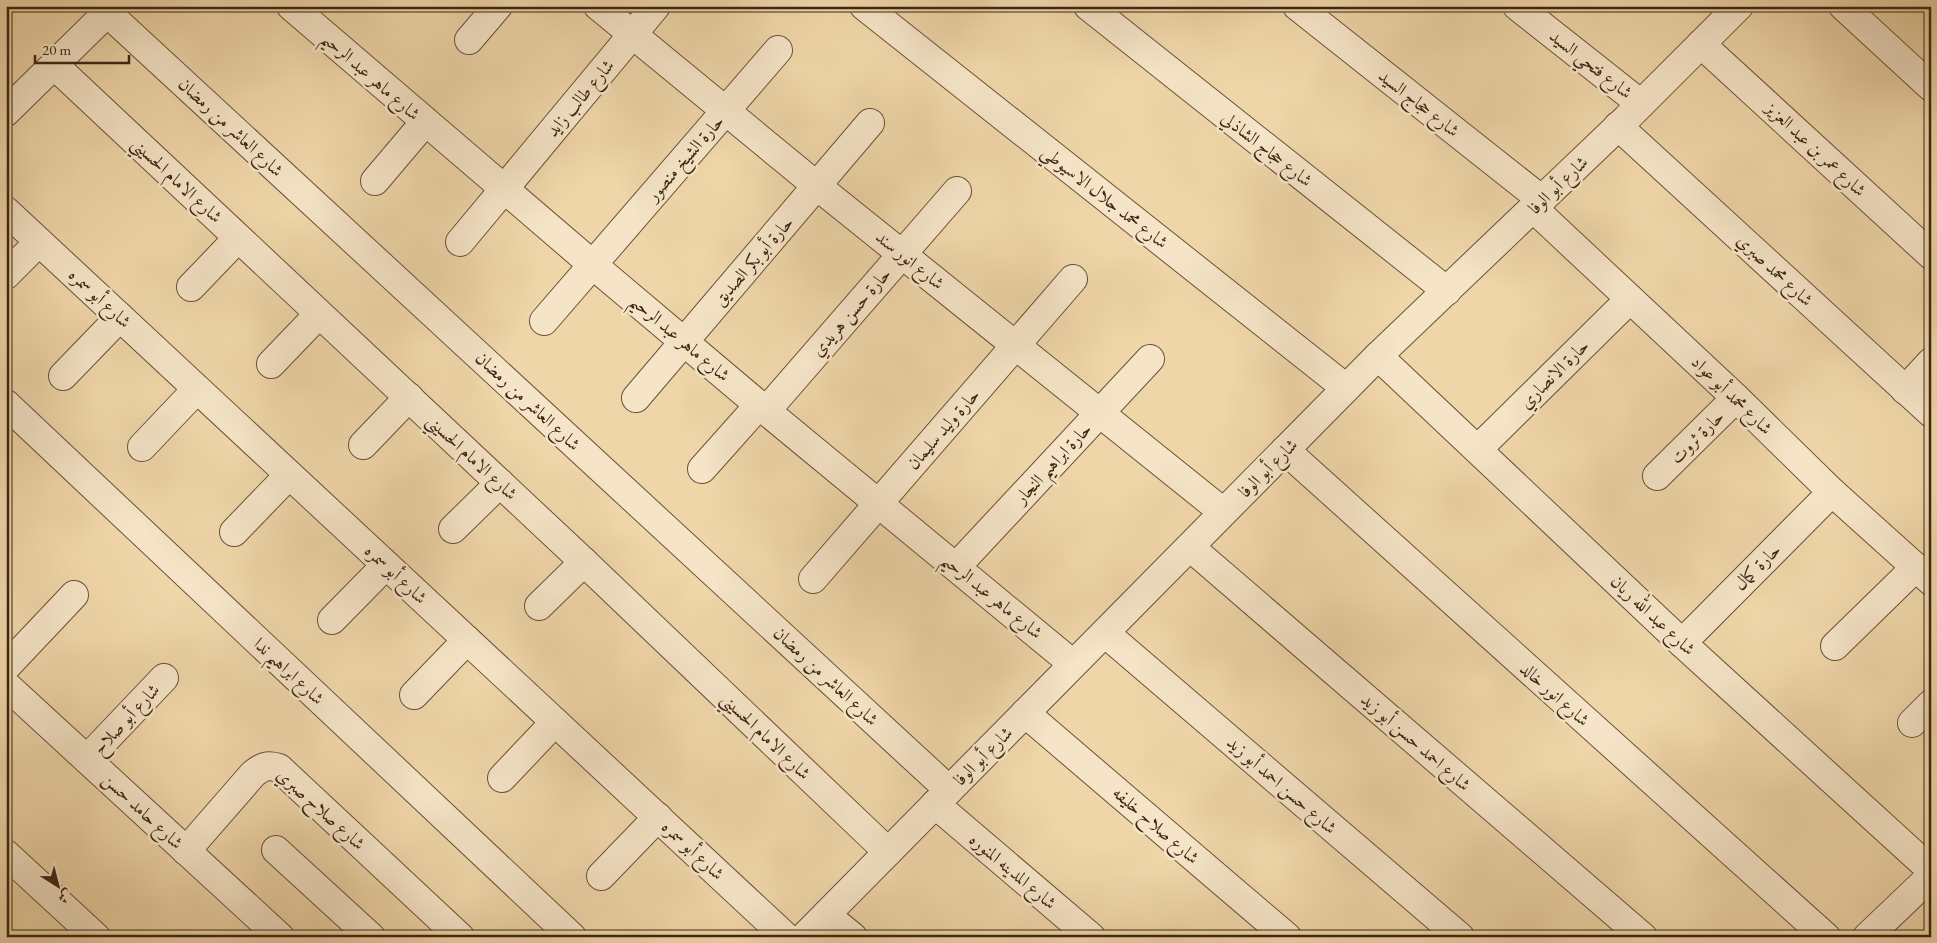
<svg xmlns="http://www.w3.org/2000/svg" width="1937" height="943" viewBox="0 0 1937 943" font-family="'EB Garamond',Amiri,serif">
<style>
.lines{fill:none;stroke-linecap:round;stroke-linejoin:round}
.street-casing{stroke:#6a5238;stroke-width:30}
.street{stroke:#f5e4c7;stroke-width:28}
.labels{text-anchor:middle;stroke-width:5;stroke-linejoin:round;paint-order:stroke}
.street-label{font-size:18px;fill:#3d2613;stroke:#f5e4c7}
</style>
<rect width="100%" height="100%" fill="#efd6a9"/>
<filter id="stains"><feTurbulence type="fractalNoise" baseFrequency=".004" numOctaves="4"/><feColorMatrix values="0 0 0 0 .2 0 0 0 0 .09 0 0 0 0 .02 0 0 0 .5 -.17"/></filter>
<radialGradient id="worn" r=".72"><stop offset=".6" stop-color="#630" stop-opacity="0"/><stop offset="1" stop-color="#630" stop-opacity=".3"/></radialGradient>
<g class="lines">
<defs>
<g id="street">
<polyline points="100,6 949,790"/>
<polyline points="291,6 593,265 759,405 1073,664"/>
<polyline points="598,6 817,186 1223,512"/>
<polyline points="864,6 1346,388"/>
<polyline points="1088,6 1447,291"/>
<polyline points="1297,6 1542,200"/>
<polyline points="1517,6 1641,104"/>
<polyline points="1843,6 1931,87"/>
<polyline points="469,40 498,6"/>
<polyline points="1701,44 1931,255"/>
<polyline points="54,65 584,562 888,852"/>
<polyline points="6,112 114,6"/>
<polyline points="1618,126 1931,413"/>
<polyline points="375,181 425,122"/>
<polyline points="1533,208 1736,398 1832,492 1931,581"/>
<polyline points="6,211 786,937"/>
<polyline points="460,242 656,6"/>
<polyline points="6,275 39,242"/>
<polyline points="191,287 238,238"/>
<polyline points="544,321 778,50"/>
<polyline points="1378,356 1682,643 1931,870"/>
<polyline points="271,364 319,314"/>
<polyline points="63,376 120,317"/>
<polyline points="1905,390 1931,362"/>
<polyline points="636,398 870,123"/>
<polyline points="6,404 572,937"/>
<polyline points="766,411 957,191"/>
<polyline points="363,445 409,397"/>
<polyline points="142,447 197,389"/>
<polyline points="1478,449 1630,299"/>
<polyline points="1285,450 1826,937"/>
<polyline points="702,469 759,405"/>
<polyline points="1657,476 1736,398"/>
<polyline points="453,529 500,483"/>
<polyline points="234,532 289,475"/>
<polyline points="1190,547 1643,937"/>
<polyline points="956,567 1150,359"/>
<polyline points="813,579 1073,279"/>
<polyline points="539,606 584,562"/>
<polyline points="332,620 386,565"/>
<polyline points="1105,633 1460,937"/>
<polyline points="1682,643 1832,492"/>
<polyline points="1835,646 1916,567"/>
<polyline points="6,667 74,595"/>
<polyline points="6,685 280,937"/>
<polyline points="414,695 467,640"/>
<polyline points="1025,713 1287,937"/>
<polyline points="1912,723 1931,704"/>
<polyline points="87,759 164,678"/>
<polyline points="502,778 555,722"/>
<polyline points="935,804 1091,937"/>
<polyline points="276,850 371,937"/>
<path d="M186 851 253 774C262 767 267 764 279 768L460 937"/>
<polyline points="6,854 96,937"/>
<polyline points="601,876 658,817"/>
<polyline points="826,915 853,937"/>
<polyline points="804,937 1378,356 1627,118 1739,6"/>
<polyline points="1867,937 1931,876"/>
</g>
</defs>
<use href="#street" class="street-casing"/>
<use href="#street" class="street"/>
</g>
<g class="labels">
<g class="street-label">
<text transform="translate(1591 64) rotate(38)" y="6">شارع فتحي السيد</text>
<text transform="translate(371 76) rotate(41)" y="6">شارع ماهر عبد الرحيم</text>
<text transform="translate(580 98) rotate(-50)" y="6">شارع طالب زايد</text>
<text transform="translate(1419 103) rotate(38)" y="6">شارع حجاج السيد</text>
<text transform="translate(231 127) rotate(43)" y="6">شارع العاشر من رمضان</text>
<text transform="translate(1267 149) rotate(38)" y="6">شارع حجاج الشاذلي</text>
<text transform="translate(1816 149) rotate(43)" y="6">شارع عمر بن عبد العزيز</text>
<text transform="translate(685 158) rotate(-49)" y="6">حارة الشيخ منصور</text>
<text transform="translate(177 180) rotate(43)" y="6">شارع الامام الحسيني</text>
<text transform="translate(1558 185) rotate(-44)" y="6">شارع أبو الوفا</text>
<text transform="translate(1105 197) rotate(38)" y="6">شارع محمد جلال الاسيوطي</text>
<text transform="translate(910 260) rotate(39)" y="6">شارع انور سند</text>
<text transform="translate(753 261) rotate(-49)" y="6">حارة أبو بكر الصديق</text>
<text transform="translate(1775 270) rotate(43)" y="6">شارع محمد صبري</text>
<text transform="translate(100 298) rotate(43)" y="6">شارع أبو سمره</text>
<text transform="translate(851 312) rotate(-49)" y="6">حارة حسن هريدي</text>
<text transform="translate(680 338) rotate(40)" y="6">شارع ماهر عبد الرحيم</text>
<text transform="translate(1554 374) rotate(-45)" y="6">حارة الانصاري</text>
<text transform="translate(1732 395) rotate(44)" y="6">شارع محمد أبو عواد</text>
<text transform="translate(528 401) rotate(43)" y="6">شارع العاشر من رمضان</text>
<text transform="translate(943 429) rotate(-49)" y="6">حارة وليد سليمان</text>
<text transform="translate(1697 437) rotate(-45)" y="6">حارة ثروت</text>
<text transform="translate(472 457) rotate(43)" y="6">شارع الامام الحسيني</text>
<text transform="translate(1053 463) rotate(-47)" y="6">حارة ابراهيم النجار</text>
<text transform="translate(1268 468) rotate(-45)" y="6">شارع أبو الوفا</text>
<text transform="translate(1757 567) rotate(-45)" y="6">حارة كمال</text>
<text transform="translate(396 574) rotate(43)" y="6">شارع أبو سمره</text>
<text transform="translate(992 596) rotate(39)" y="6">شارع ماهر عبد الرحيم</text>
<text transform="translate(1653 615) rotate(43)" y="6">شارع عبد الله ريان</text>
<text transform="translate(289 671) rotate(43)" y="6">شارع ابراهيم ندا</text>
<text transform="translate(826 676) rotate(43)" y="6">شارع العاشر من رمضان</text>
<text transform="translate(1555 694) rotate(42)" y="6">شارع انور خالد</text>
<text transform="translate(126 719) rotate(-47)" y="6">شارع أبو صلاح</text>
<text transform="translate(766 736) rotate(44)" y="6">شارع الامام الحسيني</text>
<text transform="translate(1416 742) rotate(41)" y="6">شارع احمد حسن أبو زيد</text>
<text transform="translate(983 756) rotate(-45)" y="6">شارع أبو الوفا</text>
<text transform="translate(1282 785) rotate(41)" y="6">شارع حسن احمد أبو زيد</text>
<text transform="translate(321 809) rotate(42)" y="6">شارع صلاح صبري</text>
<text transform="translate(143 811) rotate(43)" y="6">شارع حامد حسن</text>
<text transform="translate(1156 825) rotate(41)" y="6">شارع صلاح خليفه</text>
<text transform="translate(693 850) rotate(43)" y="6">شارع أبو سمره</text>
<text transform="translate(1013 871) rotate(40)" y="6">شارع المدينه المنوره</text>
</g>
</g>
<rect width="1937" height="943" fill="none" stroke="#efd6a9" stroke-width="25"/>
<rect x="8" y="8" width="1922" height="928" fill="none" stroke="#3d2613" stroke-width="2.5"/>
<rect x="12" y="12" width="1912" height="918" fill="none" stroke="#3d2613"/>
<g transform="translate(58 886) rotate(144)" stroke="#f5e4c7" stroke-width="4" paint-order="stroke">
<path d="M0-4L9 19L0 12L-9 19Z" fill="#3d2613"/>
<text y="-8" font-size="14" font-weight="bold" text-anchor="middle" fill="#3d2613">ش</text>
</g>
<path d="M35 55v8h94v-8" fill="none" stroke="#3d2613" stroke-width="2.5"/>
<text x="42" y="55" font-size="15" fill="#3d2613" stroke="#f5e4c7" stroke-width="4" paint-order="stroke">20 m</text>
<rect width="100%" height="100%" filter="url(#stains)"/>
<rect width="100%" height="100%" fill="url(#worn)"/>
</svg>
